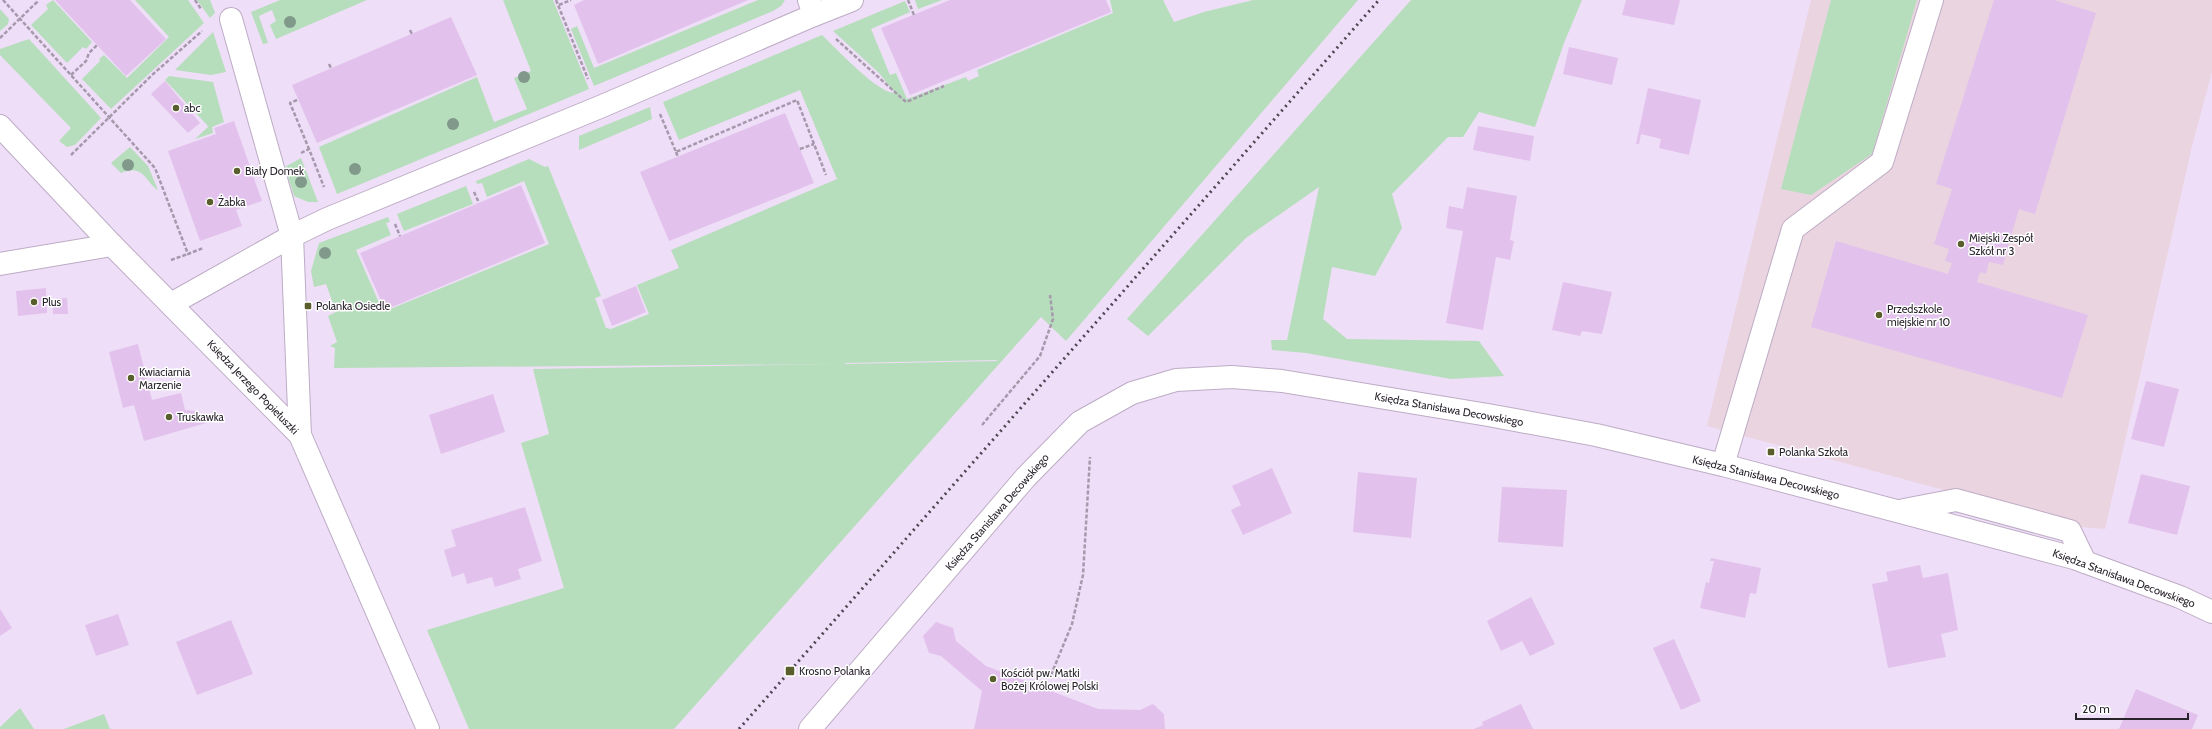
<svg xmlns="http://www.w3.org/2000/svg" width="2212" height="729" viewBox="0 0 2212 729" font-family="Cabin,sans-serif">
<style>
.education{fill:#ead4e0}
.green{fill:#b6debc;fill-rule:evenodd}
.building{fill:#e2c2ec}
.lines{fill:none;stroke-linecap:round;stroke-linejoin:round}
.minor-casing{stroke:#bdacc5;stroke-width:24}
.path{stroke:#a699ac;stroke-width:2.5;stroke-dasharray:4 2;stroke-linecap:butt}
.minor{stroke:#fff;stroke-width:22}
.rail{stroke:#4e4652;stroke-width:3;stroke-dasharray:2 4;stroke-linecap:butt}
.tree{fill:#80998b}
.poi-dot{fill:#595e2c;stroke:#fff;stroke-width:1.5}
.labels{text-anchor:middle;stroke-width:3;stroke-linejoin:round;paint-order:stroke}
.poi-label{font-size:11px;fill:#29232c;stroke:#fff;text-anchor:start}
.street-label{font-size:11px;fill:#29232c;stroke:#fff}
</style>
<rect width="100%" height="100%" fill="#efdef7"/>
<polygon class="education" points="1811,0 2212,0 2212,72 2192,146 2105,529 2081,527 1707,426"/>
<g class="green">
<polygon points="53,0 92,42 86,49 83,47 67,63 31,25 48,9 46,5"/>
<polygon points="135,0 188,0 204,23 111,109 82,79 100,61 99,59 104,55 127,78 169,37"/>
<polygon points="197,0 210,0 215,13 210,18"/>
<polygon points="280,0 367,0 276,39 270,25 276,21 272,10 259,16 268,43 263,44 251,12"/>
<polygon points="503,0 553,0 589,89 337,194 319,147 477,77 494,122 527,109 514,78 531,71"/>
<polygon points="758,0 785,0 781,6 773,11 594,86 571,29 577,26 594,68"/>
<polygon points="915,0 942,0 918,9"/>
<path d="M1110 0H1163L1174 22 1204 12 1253 0H1358L1066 341 1041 317 674 729H469L427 630 564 588 521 443 549 434 533 369 842 364 334 368 335 348 330 346 337 342 328 316 336 312 326 284 314 287 311 271 319 243 388 217 390 222 386 223 391 235 356 250 383 312 549 244 524 181 487 197 482 183 477 184 476 181 529 159 545 167 548 166 601 296 595 298 606 328 611 329 649 314 637 285 679 268 671 250 837 179 800 90 679 140 663 102 822 35C836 48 878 94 895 93L879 73 833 31 905 1 910 12 871 29 890 75 896 73 907 99 966 77 968 81 979 76 977 70 1113 13ZM995 360 999 361 845 364V363Z"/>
<polygon points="1411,0 1582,0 1564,43 1535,127 1479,112 1463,137 1448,137 1392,194 1402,228 1375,276 1332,267 1323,319 1347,339 1479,341 1504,376 1451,379 1306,353 1272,350 1271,340 1287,340 1319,187 1246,238 1148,336 1127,319"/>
<polygon points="1831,0 1917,0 1872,154 1811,195 1781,189"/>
<polygon points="0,9 9,19 8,24 0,31"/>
<polygon points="213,32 226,72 211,75 175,70"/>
<polygon points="29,39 101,118 75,145 67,147 59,141 71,128 0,55 0,49"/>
<polygon points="169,76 213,82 224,122 212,127 213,133 195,139 208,127 207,125 165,80"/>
<polygon points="650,107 652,119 579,150 579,136"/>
<path d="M130 147 148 166 158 190C146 184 145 163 121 173L111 163Z"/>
<polygon points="301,158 318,202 308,202 294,196 285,167"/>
<polygon points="466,186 473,204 404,231 397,214"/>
<polygon points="20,708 34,729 0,729 0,727"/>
<polygon points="104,714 110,729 64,729"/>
</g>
<g class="building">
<polygon points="55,0 130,0 166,39 126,76"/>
<polygon points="584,0 748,0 598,64 574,5"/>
<polygon points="950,0 1106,0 1111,12 910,95 881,28"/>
<polygon points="1626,0 1680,0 1674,25 1622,15"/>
<polygon points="1994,0 2054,0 2096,13 2035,214 2019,209 2003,265 1989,262 1986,274 1980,272 1977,282 2088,315 2062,398 1811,327 1836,241 1948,274 1952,263 1945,261 1949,249 1934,244 1952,189 1936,184"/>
<polygon points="451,17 477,75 317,143 292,85"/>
<polygon points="1569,47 1618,58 1612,85 1563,74"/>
<polygon points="165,81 200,123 188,133 151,94"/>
<polygon points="1648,88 1701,100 1689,155 1659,148 1661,139 1641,134 1639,144 1636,144"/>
<polygon points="785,113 814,183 669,241 640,172"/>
<polygon points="234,121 262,201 236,210 242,226 200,241 168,151 216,134 214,128"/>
<polygon points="1478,126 1534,136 1530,161 1473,150"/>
<polygon points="521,185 545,243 385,310 360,253"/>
<polygon points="1467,187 1517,196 1510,240 1514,241 1510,260 1496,257 1483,330 1446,323 1463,231 1446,228 1449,206 1463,209"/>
<polygon points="1563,282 1612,292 1602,334 1582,331 1580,336 1552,330"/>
<polygon points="636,286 646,312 612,326 602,300"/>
<polygon points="46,288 47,313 18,316 16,291"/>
<polygon points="67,298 68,314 53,314 52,299"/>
<polygon points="138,344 152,400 181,393 185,410 196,411 206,423 144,441 134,405 123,408 109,352"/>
<polygon points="2146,381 2179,389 2164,447 2131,439"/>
<polygon points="493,394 505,432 441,454 429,415"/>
<polygon points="1272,468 1292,513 1243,535 1231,510 1241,505 1232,486"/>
<polygon points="1358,472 1417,478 1411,538 1353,532"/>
<polygon points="2141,474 2190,486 2177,535 2128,523"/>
<polygon points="1502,487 1567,490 1563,547 1498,542"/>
<polygon points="525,507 542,561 518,569 521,579 495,587 492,577 467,584 464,573 452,577 444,550 456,546 451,530"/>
<polygon points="1711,558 1761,568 1756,594 1750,593 1745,618 1700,608 1706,582 1709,583 1714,561 1710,561"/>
<polygon points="1920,565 1923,578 1948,573 1958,630 1941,634 1946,657 1888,668 1872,584 1888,581 1886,572"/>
<polygon points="1531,597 1555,644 1530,656 1522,641 1501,651 1487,621"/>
<polygon points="0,609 12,628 0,636"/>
<polygon points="118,614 129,645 96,656 85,625"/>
<polygon points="231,620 253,674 197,695 176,642"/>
<polygon points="936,622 953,628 956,641 986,666 1098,709 1140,710 1153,704 1164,714 1165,729 974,729 982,691 941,656 929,653 923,636"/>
<polygon points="1674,639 1701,701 1681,710 1653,648"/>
<polygon points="2136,689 2198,715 2192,729 2119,729"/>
<polygon points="1521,704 1533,729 1474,729 1483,725 1482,722"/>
</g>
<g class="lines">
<defs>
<g id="minor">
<polyline points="814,15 852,0"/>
<polyline points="231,19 292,236 300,435"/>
<polyline points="0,126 112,245 300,435 428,729"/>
<polyline points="0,264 112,245"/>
<polyline points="171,304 292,236 327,219 600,107 814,15 809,0"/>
<polyline points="1723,465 1793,229 1882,162 1932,0"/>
<polyline points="1904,510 1956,500 2070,531 2085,562"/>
<polyline points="810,729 1026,477 1080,422 1132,393 1176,380 1232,377 1282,381 1488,415 1596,435 1723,465 2074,558 2180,597 2212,612"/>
</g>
</defs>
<use href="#minor" class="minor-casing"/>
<g class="path">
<polyline points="3,0 155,168 188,254 203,248"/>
<polyline points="195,0 201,9"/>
<polyline points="556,0 588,79"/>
<polyline points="908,0 914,15"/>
<polyline points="559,5 571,0"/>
<polyline points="410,30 412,34"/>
<polyline points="0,38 37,2 37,0"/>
<polyline points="836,39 906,102 944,86"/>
<polyline points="329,64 331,68"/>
<polyline points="71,75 86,61 89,53 97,45"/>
<polyline points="297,100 290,103 309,149"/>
<polyline points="660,114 676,152 797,100 826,175"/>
<polyline points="800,149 814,144"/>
<polyline points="676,152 678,157"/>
<polyline points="301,153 309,149 324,187"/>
<polyline points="71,155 152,75 202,31"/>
<polyline points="474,192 479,203"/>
<polyline points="395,224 400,236"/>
<polyline points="171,260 188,254"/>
<polyline points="982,425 1040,356 1053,319 1050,295"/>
<polyline points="1051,675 1072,624 1083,575 1090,457"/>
</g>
<use href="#minor" class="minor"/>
<polyline class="rail" points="739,729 1379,0"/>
</g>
<g class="tree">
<circle cx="290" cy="22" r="6"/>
<circle cx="524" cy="77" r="6"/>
<circle cx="453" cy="124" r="6"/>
<circle cx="128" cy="165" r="6"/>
<circle cx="355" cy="169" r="6"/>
<circle cx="301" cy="182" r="6"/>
<circle cx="325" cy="253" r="6"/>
</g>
<g class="poi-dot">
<circle cx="176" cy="108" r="4"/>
<circle cx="237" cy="171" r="4"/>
<circle cx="210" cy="202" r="4"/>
<circle cx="1961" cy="244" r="4"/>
<circle cx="34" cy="302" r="4"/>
<rect x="304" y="302" width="8" height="8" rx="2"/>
<circle cx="1879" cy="315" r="4"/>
<circle cx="131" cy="378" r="4"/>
<circle cx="169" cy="417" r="4"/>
<rect x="1767" y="448" width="8" height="8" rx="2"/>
<rect x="785" y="666" width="10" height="10" rx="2"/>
<circle cx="993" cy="679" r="4"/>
</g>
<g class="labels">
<g class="poi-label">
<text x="184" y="112">abc</text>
<text x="245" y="175">Biały Domek</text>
<text x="218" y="206">Żabka</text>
<text x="1969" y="242">Miejski Zespół<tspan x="1969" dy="13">Szkół nr 3</tspan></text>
<text x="42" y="306">Plus</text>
<text x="316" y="310">Polanka Osiedle</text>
<text x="1887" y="313">Przedszkole<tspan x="1887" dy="13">miejskie nr 10</tspan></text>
<text x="139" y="376">Kwiaciarnia<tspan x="139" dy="13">Marzenie</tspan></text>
<text x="177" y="421">Truskawka</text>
<text x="1779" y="456">Polanka Szkoła</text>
<text x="799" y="675">Krosno Polanka</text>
<text x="1001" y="677">Kościół pw. Matki<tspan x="1001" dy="13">Bożej Królowej Polski</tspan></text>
</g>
<g class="street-label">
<text transform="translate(253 387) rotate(46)" y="4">Księdza Jerzego Popiełuszki</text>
<text transform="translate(1449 409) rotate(10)" y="4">Księdza Stanisława Decowskiego</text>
<text transform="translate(1766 477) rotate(14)" y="4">Księdza Stanisława Decowskiego</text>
<text transform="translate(997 512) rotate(-49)" y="4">Księdza Stanisława Decowskiego</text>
<text transform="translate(2124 578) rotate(20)" y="4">Księdza Stanisława Decowskiego</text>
</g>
</g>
<path d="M2076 713v6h112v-6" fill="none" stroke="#29232c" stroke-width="2"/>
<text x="2082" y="713" font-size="12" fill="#29232c" stroke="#ffffff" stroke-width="3" paint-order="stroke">20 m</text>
</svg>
